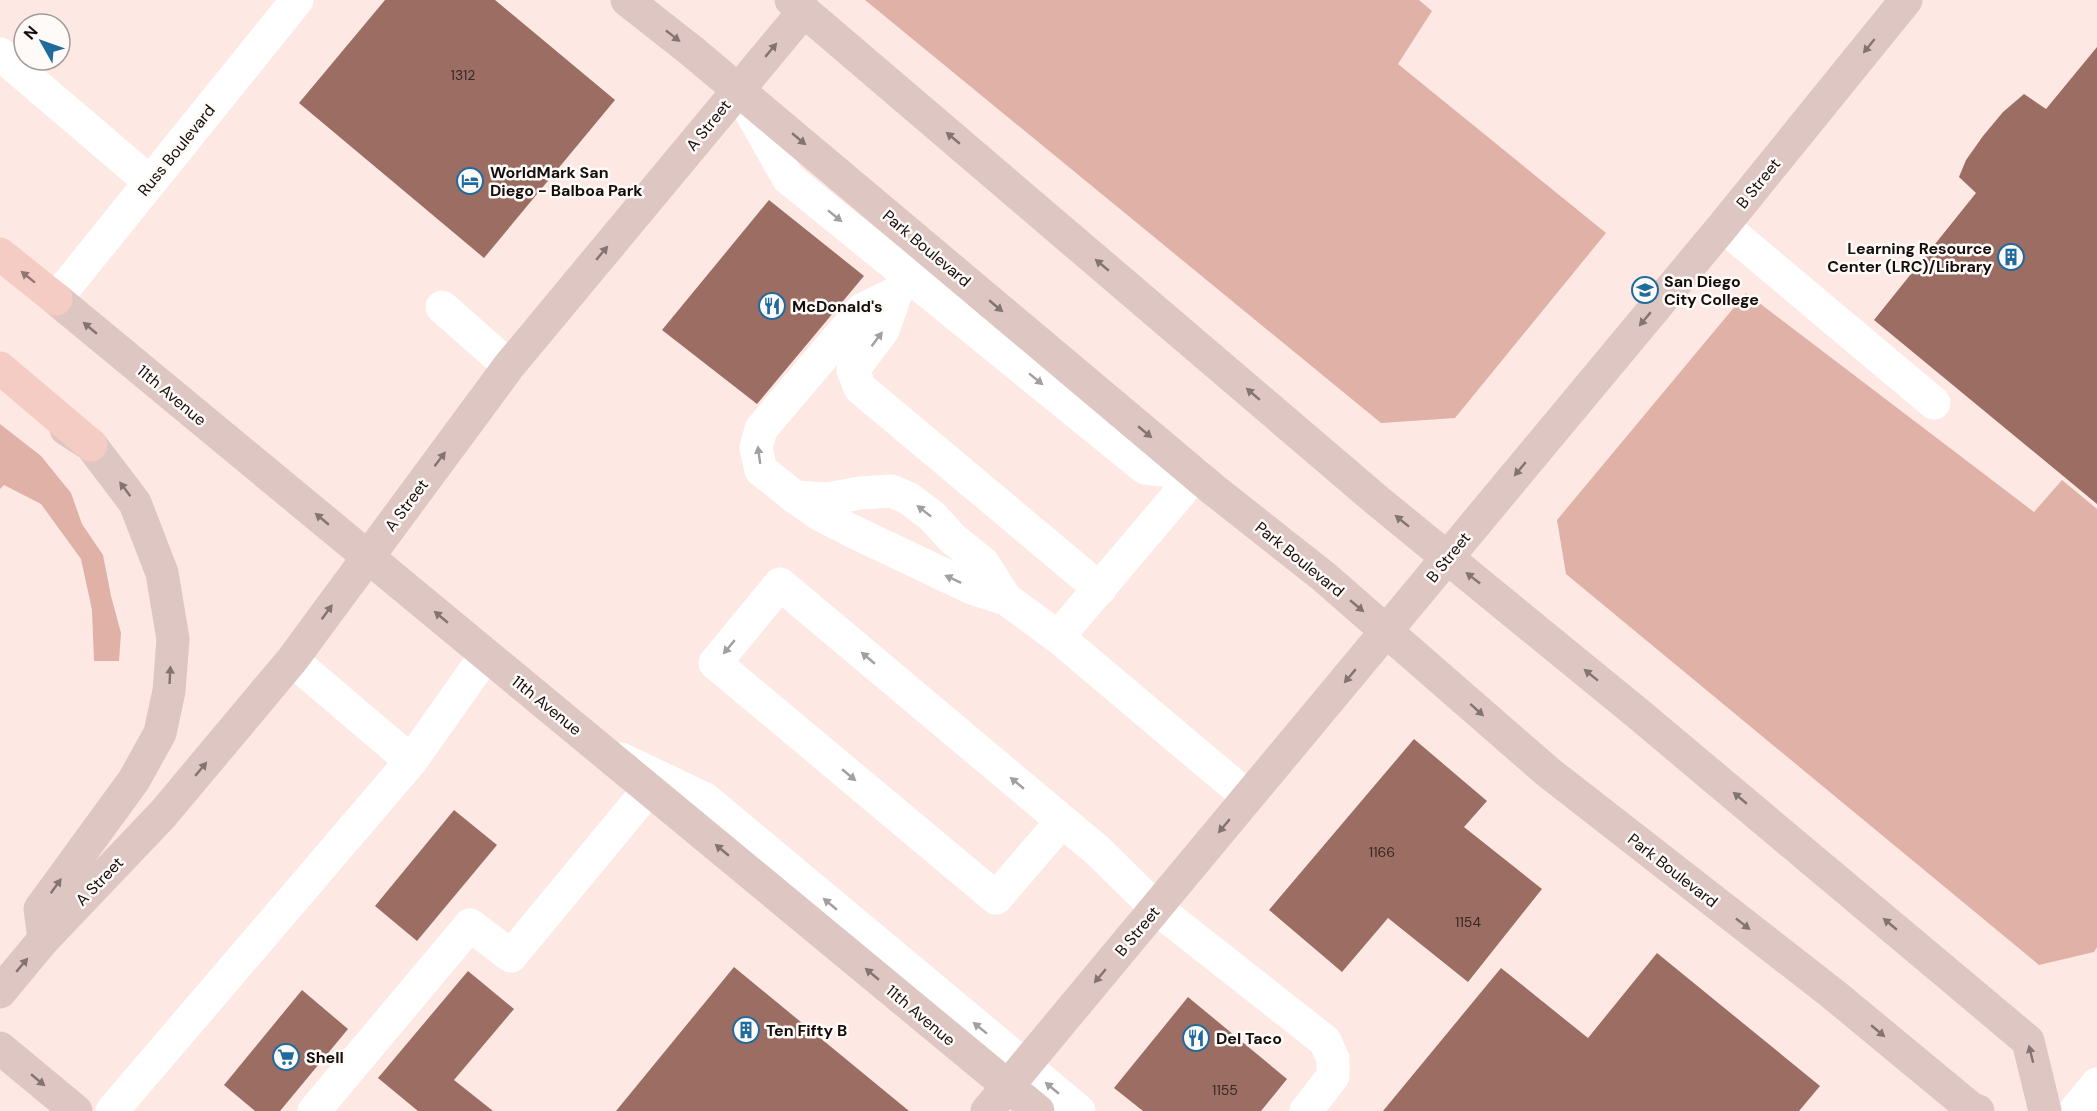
<svg xmlns="http://www.w3.org/2000/svg" width="2097" height="1111" viewBox="0 0 2097 1111" font-family="'DM Sans',sans-serif">
<style>
.green{fill:#e0b1a6}
.building{fill:#9c6d63}
.lines{fill:none;stroke-linecap:round;stroke-linejoin:round}
.minor{stroke:#fff;stroke-width:33}
.major{stroke:#dec7c3;stroke-width:33}
.highway{stroke:#f5ccc3;stroke-width:33}
.oneway{fill:#847471}
.oneway2{fill:#a29f9e}
.oneway3{fill:#917671}
.labels{text-anchor:middle;stroke-width:5;stroke-linejoin:round;paint-order:stroke}
.number-label{font-size:14px;fill:#382622}
.street-label{font-size:16px;fill:#160e0d;stroke:#fefaf8}
.poi-label{font-size:16px;font-weight:bold;fill:#160e0d;stroke:#fefaf8;text-anchor:start}
</style>
<rect width="100%" height="100%" fill="#fee8e3"/>
<g class="green">
<polygon points="865,0 1419,0 1432,11 1398,64 1606,233 1455,418 1381,423"/>
<polygon points="1746,293 2034,512 2062,480 2097,509 2097,947 2094,952 2039,965 1566,574 1557,520"/>
<polygon points="0,424 41,456 71,493 82,524 103,555 111,596 121,633 119,661 94,661 92,610 81,559 41,504 4,485 0,489"/>
</g>
<g class="building">
<polygon points="385,0 495,0 615,100 484,258 299,103"/>
<polygon points="2097,47 2097,504 1874,320 1976,193 1959,177 1966,160 1983,136 2003,112 2024,94 2046,109"/>
<polygon points="769,200 864,276 757,404 662,330"/>
<polygon points="1414,739 1487,801 1464,827 1542,889 1468,982 1388,918 1342,972 1269,910"/>
<polygon points="454,810 497,845 417,941 375,906"/>
<polygon points="1657,953 1820,1086 1799,1111 1383,1111 1501,968 1588,1038"/>
<polygon points="734,967 909,1111 616,1111"/>
<polygon points="468,971 514,1009 454,1080 493,1111 418,1111 378,1078"/>
<polygon points="302,990 348,1029 280,1111 255,1111 224,1085"/>
<polygon points="1188,997 1287,1079 1261,1111 1143,1111 1114,1088"/>
</g>
<g class="lines">
<g class="minor">
<polyline points="0,54 150,182"/>
<polyline points="740,93 788,178 1145,468 1196,474"/>
<polyline points="1723,226 1934,403"/>
<polyline points="903,284 896,293 883,330 853,370 860,388 1100,589"/>
<polyline points="896,293 863,309 761,429 756,448 761,470 795,497 819,514 854,532 972,588 1006,599 1058,637 1248,797"/>
<polyline points="56,299 297,0"/>
<polyline points="442,307 509,366"/>
<polyline points="795,497 828,499 860,493 891,491 908,498 932,516 953,539 983,563 1006,599"/>
<polyline points="1058,637 1196,474"/>
<polyline points="292,660 411,761"/>
<polyline points="621,759 705,799 1079,1111"/>
<polyline points="1062,821 996,898 715,663 780,584 1098,851 1156,908 1325,1041 1333,1059 1333,1076 1306,1111"/>
<polyline points="112,1111 411,761 486,655"/>
<polyline points="314,1111 470,925 511,956 649,789"/>
<polyline points="2075,1111 2097,1084"/>
</g>
<g class="major">
<polyline points="627,0 693,52 1214,490 1323,576 1548,772 1833,994 1972,1109 1978,1111"/>
<polyline points="791,0 1379,502 1636,712 2028,1041 2045,1111"/>
<polyline points="56,299 1038,1111"/>
<polyline points="44,939 40,909 134,780 160,733 169,691 173,639 162,573 135,503 91,445 66,429"/>
<polyline points="0,992 44,939 163,814 292,660 509,366 804,11"/>
<polyline points="0,1048 76,1111"/>
<polyline points="987,1111 1723,226 1906,0"/>
</g>
<g class="highway">
<polyline points="0,254 56,299"/>
<polyline points="0,368 91,445"/>
</g>
</g>
<defs><path id="oneway-solid" d="M-6-.8H1V-3.2L6.5 0L1 3.2V.8H-6Z" transform="scale(1.5)"/></defs>
<g class="oneway">
<use href="#oneway-solid" transform="translate(673 36) rotate(38)"/>
<use href="#oneway-solid" transform="translate(1869 46) rotate(129)"/>
<use href="#oneway-solid" transform="translate(771 50) rotate(-50)"/>
<use href="#oneway-solid" transform="translate(953 138) rotate(-140)"/>
<use href="#oneway-solid" transform="translate(799 139) rotate(40)"/>
<use href="#oneway-solid" transform="translate(602 253) rotate(-50)"/>
<use href="#oneway-solid" transform="translate(1102 265) rotate(-140)"/>
<use href="#oneway-solid" transform="translate(996 306) rotate(40)"/>
<use href="#oneway-solid" transform="translate(1645 319) rotate(130)"/>
<use href="#oneway-solid" transform="translate(90 328) rotate(-140)"/>
<use href="#oneway-solid" transform="translate(1253 394) rotate(-139)"/>
<use href="#oneway-solid" transform="translate(1145 432) rotate(40)"/>
<use href="#oneway-solid" transform="translate(440 459) rotate(-53)"/>
<use href="#oneway-solid" transform="translate(1520 469) rotate(130)"/>
<use href="#oneway-solid" transform="translate(125 489) rotate(-127)"/>
<use href="#oneway-solid" transform="translate(322 519) rotate(-140)"/>
<use href="#oneway-solid" transform="translate(1402 521) rotate(-141)"/>
<use href="#oneway-solid" transform="translate(1473 578) rotate(-142)"/>
<use href="#oneway-solid" transform="translate(1357 606) rotate(40)"/>
<use href="#oneway-solid" transform="translate(327 612) rotate(-54)"/>
<use href="#oneway-solid" transform="translate(441 617) rotate(-140)"/>
<use href="#oneway-solid" transform="translate(170 675) rotate(-87)"/>
<use href="#oneway-solid" transform="translate(1591 675) rotate(-141)"/>
<use href="#oneway-solid" transform="translate(1350 676) rotate(130)"/>
<use href="#oneway-solid" transform="translate(1477 710) rotate(42)"/>
<use href="#oneway-solid" transform="translate(201 769) rotate(-50)"/>
<use href="#oneway-solid" transform="translate(1740 798) rotate(-140)"/>
<use href="#oneway-solid" transform="translate(1224 826) rotate(130)"/>
<use href="#oneway-solid" transform="translate(722 850) rotate(-140)"/>
<use href="#oneway-solid" transform="translate(56 886) rotate(-54)"/>
<use href="#oneway-solid" transform="translate(1743 924) rotate(38)"/>
<use href="#oneway-solid" transform="translate(1890 924) rotate(-140)"/>
<use href="#oneway-solid" transform="translate(22 965) rotate(-50)"/>
<use href="#oneway-solid" transform="translate(872 974) rotate(-140)"/>
<use href="#oneway-solid" transform="translate(1100 976) rotate(130)"/>
<use href="#oneway-solid" transform="translate(1878 1031) rotate(40)"/>
<use href="#oneway-solid" transform="translate(2031 1054) rotate(-104)"/>
<use href="#oneway-solid" transform="translate(38 1080) rotate(40)"/>
</g>
<g class="oneway2">
<use href="#oneway-solid" transform="translate(835 216) rotate(39)"/>
<use href="#oneway-solid" transform="translate(877 339) rotate(-53)"/>
<use href="#oneway-solid" transform="translate(1036 379) rotate(39)"/>
<use href="#oneway-solid" transform="translate(759 455) rotate(-98)"/>
<use href="#oneway-solid" transform="translate(924 511) rotate(-142)"/>
<use href="#oneway-solid" transform="translate(953 579) rotate(-155)"/>
<use href="#oneway-solid" transform="translate(729 647) rotate(130)"/>
<use href="#oneway-solid" transform="translate(868 658) rotate(-140)"/>
<use href="#oneway-solid" transform="translate(849 775) rotate(40)"/>
<use href="#oneway-solid" transform="translate(1017 783) rotate(-140)"/>
<use href="#oneway-solid" transform="translate(830 904) rotate(-140)"/>
<use href="#oneway-solid" transform="translate(980 1028) rotate(-141)"/>
<use href="#oneway-solid" transform="translate(1052 1088) rotate(-140)"/>
</g>
<use class="oneway3" href="#oneway-solid" transform="translate(28 277) rotate(-141)"/>
<defs>
<symbol id="hotel-ring" viewBox="-11 -11 22 22"><circle r="9.5" fill="#fefaf8" stroke="#1f6b9e" stroke-width="1.5"/><path d="M-6-4.5h1.5V1H6V5H4.5V3h-9V5H-6ZM-4 0a1.8 1.8 0 1 1 3.6 0ZM.5 0V-2.5h3Q6-2.5 6 0Z" fill="#1f6b9e"/></symbol>
<symbol id="building-ring" viewBox="-11 -11 22 22"><circle r="9.5" fill="#fefaf8" stroke="#1f6b9e" stroke-width="1.5"/><path d="M-4-6H4V6H1V3H-1V6H-4ZM-2.5-4.3h1.7v1.8h-1.7ZM.8-4.3h1.7v1.8H.8ZM-2.5-1h1.7V.8h-1.7ZM.8-1h1.7V.8H.8Z" fill="#1f6b9e"/></symbol>
<symbol id="university-ring" viewBox="-11 -11 22 22"><circle r="9.5" fill="#fefaf8" stroke="#1f6b9e" stroke-width="1.5"/><path d="M0-5L7-2L0 1L-7-2ZM-4 1L0 2.5L4 1V4Q0 6-4 4Z" fill="#1f6b9e"/></symbol>
<symbol id="restaurant-ring" viewBox="-11 -11 22 22"><circle r="9.5" fill="#fefaf8" stroke="#1f6b9e" stroke-width="1.5"/><path d="M-5-6h1v4h1v-4h1v4h1v-4h1v5L-1.5 .5V6h-2V.5L-5-1ZM5-6V6H3V1.5H1.5Q1.5-4 5-6Z" fill="#1f6b9e"/></symbol>
<symbol id="supermarket-ring" viewBox="-11 -11 22 22"><circle r="9.5" fill="#fefaf8" stroke="#1f6b9e" stroke-width="1.5"/><path d="M-6-5.5h2.5l.6 2H6L4.5 2H-2.5L-4.4-4H-6ZM-1.5 3.2a1.3 1.3 0 1 0 .1 0ZM3 3.2a1.3 1.3 0 1 0 .1 0Z" fill="#1f6b9e"/></symbol>
</defs>
<g fill-rule="evenodd">
<use href="#hotel-ring" x="455" y="166" width="30" height="30"/>
<use href="#building-ring" x="1996" y="242" width="30" height="30"/>
<use href="#university-ring" x="1630" y="275" width="30" height="30"/>
<use href="#restaurant-ring" x="757" y="291" width="30" height="30"/>
<use href="#building-ring" x="731" y="1015" width="30" height="30"/>
<use href="#restaurant-ring" x="1181" y="1023" width="30" height="30"/>
<use href="#supermarket-ring" x="271" y="1042" width="30" height="30"/>
</g>
<g class="labels">
<g class="number-label">
<text x="463" y="80">1312</text>
<text x="1382" y="857">1166</text>
<text x="1468" y="927">1154</text>
<text x="1225" y="1095">1155</text>
</g>
<g class="street-label">
<text transform="translate(708 125) rotate(-51)" y="6">A Street</text>
<text transform="translate(176 150) rotate(-51)" y="6">Russ Boulevard</text>
<text transform="translate(1758 183) rotate(-51)" y="6">B Street</text>
<text transform="translate(927 248) rotate(40)" y="6">Park Boulevard</text>
<text transform="translate(172 395) rotate(40)" y="6">11th Avenue</text>
<text transform="translate(406 505) rotate(-53)" y="6">A Street</text>
<text transform="translate(1448 557) rotate(-51)" y="6">B Street</text>
<text transform="translate(1300 559) rotate(39)" y="6">Park Boulevard</text>
<text transform="translate(547 705) rotate(39)" y="6">11th Avenue</text>
<text transform="translate(1673 870) rotate(38)" y="6">Park Boulevard</text>
<text transform="translate(99 881) rotate(-46)" y="6">A Street</text>
<text transform="translate(1137 931) rotate(-50)" y="6">B Street</text>
<text transform="translate(921 1015) rotate(40)" y="6">11th Avenue</text>
</g>
<g class="poi-label">
<text x="490" y="178">WorldMark San<tspan x="490" dy="18">Diego - Balboa Park</tspan></text>
<text x="1992" y="254" text-anchor="end">Learning Resource<tspan x="1992" dy="18">Center (LRC)/Library</tspan></text>
<text x="1664" y="287">San Diego<tspan x="1664" dy="18">City College</tspan></text>
<text x="792" y="312">McDonald's</text>
<text x="766" y="1036">Ten Fifty B</text>
<text x="1216" y="1044">Del Taco</text>
<text x="306" y="1063">Shell</text>
</g>
</g>
<g transform="translate(42 42) rotate(310)"><circle r="28" fill="#fefaf8" stroke="#a19c9a" stroke-width="1.5"/>
<path d="M0-4.5L10 22L0 15L-10 22Z" fill="#1f6b9e"/>
<text y="-9" font-size="16" font-weight="bold" text-anchor="middle" fill="#160e0d">N</text>
</g>
</svg>
